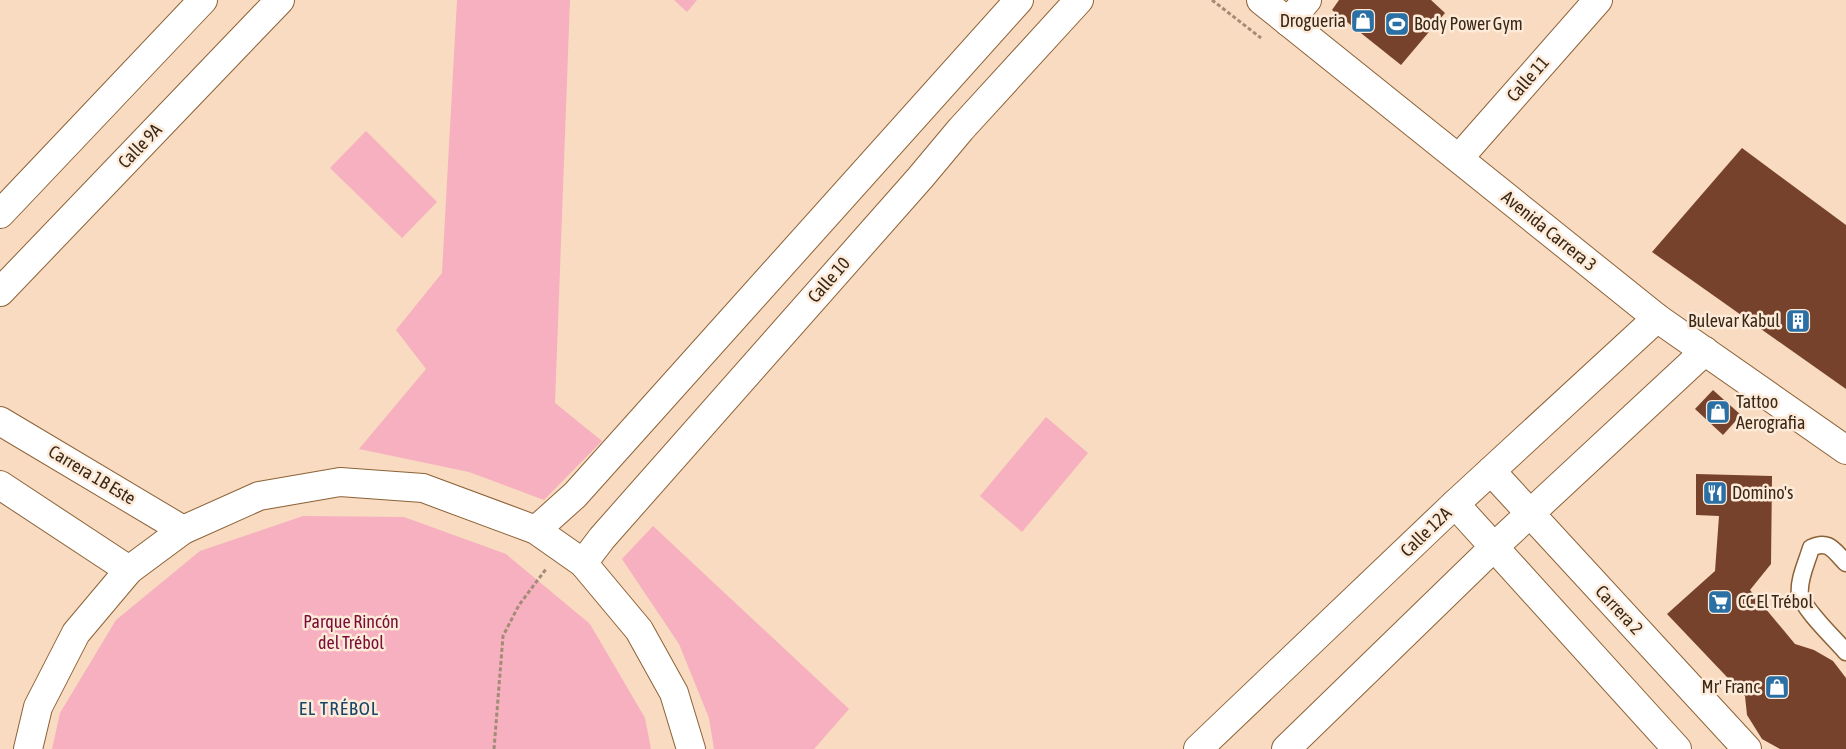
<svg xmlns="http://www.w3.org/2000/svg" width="1846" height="749" viewBox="0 0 1846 749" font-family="'Asap Condensed',sans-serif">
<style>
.green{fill:#f6b0bf}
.building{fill:#76422b}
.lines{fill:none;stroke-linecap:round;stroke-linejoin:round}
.service-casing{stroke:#8c6237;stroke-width:19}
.minor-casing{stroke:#8c6237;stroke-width:30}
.secondary-casing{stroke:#8c6237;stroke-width:30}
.path{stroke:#a38b74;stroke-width:3;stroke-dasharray:4 2.5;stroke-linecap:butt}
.service{stroke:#fff;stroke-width:16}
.minor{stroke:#fff;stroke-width:28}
.secondary{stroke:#fff;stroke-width:28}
.labels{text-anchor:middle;stroke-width:5;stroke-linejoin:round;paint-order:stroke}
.poi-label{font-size:18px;fill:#3a2816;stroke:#fdead8;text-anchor:start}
.street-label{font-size:18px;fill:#3a2816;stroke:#fdead8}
.park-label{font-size:18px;fill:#790c38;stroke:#fdead8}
.neighbourhood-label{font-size:19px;letter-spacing:1px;fill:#16466a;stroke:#fdead8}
</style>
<rect width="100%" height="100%" fill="#f8dbc0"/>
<g class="green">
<polygon points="457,0 570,0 555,403 602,441 544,500 469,472 359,449 426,369 396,330 442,273"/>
<polygon points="674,0 697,0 687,12"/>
<polygon points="366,131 437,202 402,238 330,168"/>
<polygon points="1046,417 1088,453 1022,532 980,496"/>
<polygon points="303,516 404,517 506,554 590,624 645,718 651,749 52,749 60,713 116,620 200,551"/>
<polygon points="653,526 849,709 814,749 714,749 709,718 679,644 622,559"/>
</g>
<g class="building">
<polygon points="1339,0 1431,0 1445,13 1401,65 1332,10"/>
<polygon points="1742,148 1846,225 1846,389 1652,252"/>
<polygon points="1713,390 1741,415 1723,435 1695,409"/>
<polygon points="1696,474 1772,476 1771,564 1750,590 1795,644 1814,650 1833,661 1846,678 1846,749 1780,749 1762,739 1747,715 1745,696 1667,614 1715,571 1719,516 1696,515"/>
</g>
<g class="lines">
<defs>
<path id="service" d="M1846 563C1834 551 1829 539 1811 548 1807 562 1798 580 1800 594 1803 609 1835 639 1846 652"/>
<g id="minor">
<polyline points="1288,22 1307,0"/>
<polyline points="1459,158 1598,0"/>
<polyline points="0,214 203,0"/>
<polyline points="0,292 280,0"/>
<polyline points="0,421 183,530"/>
<polyline points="1491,471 1747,749"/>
<polyline points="0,485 129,570"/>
<polyline points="1455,504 1677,749"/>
<polyline points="536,530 575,495 1019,0"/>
<polyline points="583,563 602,538 920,178 961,129 1079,0"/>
<polyline points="28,749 38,707 76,633 129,570 183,530 259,496 340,482 423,488 536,530 583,563 639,630 674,693 691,749"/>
<polyline points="1198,749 1455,504 1657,318"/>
<polyline points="1286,749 1494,547 1705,351"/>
</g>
<polyline id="secondary" points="1261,0 1657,318 1846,450"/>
</defs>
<use href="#service" class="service-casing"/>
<use href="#minor" class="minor-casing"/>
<use href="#secondary" class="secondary-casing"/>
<g class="path">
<polyline points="1212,0 1261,38"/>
<polyline points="494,749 503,636 519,605 546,569"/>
</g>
<use href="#service" class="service"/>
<use href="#minor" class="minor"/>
<use href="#secondary" class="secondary"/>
</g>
<defs>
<symbol id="shop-square" viewBox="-11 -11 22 22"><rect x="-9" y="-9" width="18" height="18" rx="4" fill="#2a70a5" stroke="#fdead8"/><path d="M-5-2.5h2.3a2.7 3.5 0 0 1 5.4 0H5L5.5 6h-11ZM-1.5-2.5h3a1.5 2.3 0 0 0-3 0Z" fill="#fff"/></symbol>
<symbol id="stadium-square" viewBox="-11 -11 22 22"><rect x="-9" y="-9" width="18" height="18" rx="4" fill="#2a70a5" stroke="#fdead8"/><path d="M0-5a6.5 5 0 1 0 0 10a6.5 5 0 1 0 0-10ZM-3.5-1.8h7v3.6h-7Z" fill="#fff"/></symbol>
<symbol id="building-square" viewBox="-11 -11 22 22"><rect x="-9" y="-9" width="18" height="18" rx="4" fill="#2a70a5" stroke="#fdead8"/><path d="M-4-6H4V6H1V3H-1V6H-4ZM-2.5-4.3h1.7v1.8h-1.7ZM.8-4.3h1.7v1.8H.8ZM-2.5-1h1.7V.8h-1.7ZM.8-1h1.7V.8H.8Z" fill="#fff"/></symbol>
<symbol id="restaurant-square" viewBox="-11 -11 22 22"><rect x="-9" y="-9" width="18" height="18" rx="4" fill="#2a70a5" stroke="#fdead8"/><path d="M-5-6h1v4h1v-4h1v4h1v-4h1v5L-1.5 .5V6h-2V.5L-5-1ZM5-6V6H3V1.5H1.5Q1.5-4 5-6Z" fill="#fff"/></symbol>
<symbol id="supermarket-square" viewBox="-11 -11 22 22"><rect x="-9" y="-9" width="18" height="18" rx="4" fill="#2a70a5" stroke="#fdead8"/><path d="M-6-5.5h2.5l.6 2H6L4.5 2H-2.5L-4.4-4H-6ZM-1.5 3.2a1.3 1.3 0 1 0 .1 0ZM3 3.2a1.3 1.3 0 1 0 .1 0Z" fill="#fff"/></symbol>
</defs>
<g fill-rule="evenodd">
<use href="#shop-square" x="1349" y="7" width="28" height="28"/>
<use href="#stadium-square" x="1383" y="10" width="28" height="28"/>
<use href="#building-square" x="1784" y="307" width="28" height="28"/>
<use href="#shop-square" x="1704" y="398" width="28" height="28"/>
<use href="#restaurant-square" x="1701" y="479" width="28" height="28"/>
<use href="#supermarket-square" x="1706" y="588" width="28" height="28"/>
<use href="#shop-square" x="1763" y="673" width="28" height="28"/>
</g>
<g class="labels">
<g class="poi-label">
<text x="1346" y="27" text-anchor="end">Drogueria</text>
<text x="1414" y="30">Body Power Gym</text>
<text x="1780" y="327" text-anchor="end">Bulevar Kabul</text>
<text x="1736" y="408">Tattoo<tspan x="1736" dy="21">Aerografia</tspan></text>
<text x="1732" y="499">Domino's</text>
<text x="1738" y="608">CC El Trébol</text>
<text x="1760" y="693" text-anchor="end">Mr' Franc</text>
</g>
<g class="street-label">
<text transform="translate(1528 79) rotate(-49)" y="6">Calle 11</text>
<text transform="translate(140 146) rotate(-46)" y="6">Calle 9A</text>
<text transform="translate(1549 231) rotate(39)" y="6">Avenida Carrera 3</text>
<text transform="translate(829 280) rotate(-49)" y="6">Calle 10</text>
<text transform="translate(92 475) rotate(31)" y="6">Carrera 1B Este</text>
<text transform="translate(1426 532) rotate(-44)" y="6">Calle 12A</text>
<text transform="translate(1619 610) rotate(47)" y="6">Carrera 2</text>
</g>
<g class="park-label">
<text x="351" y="628">Parque Rincón<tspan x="351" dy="21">del Trébol</tspan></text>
</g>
<g class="neighbourhood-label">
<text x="339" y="715">EL TRÉBOL</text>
</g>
</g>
</svg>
